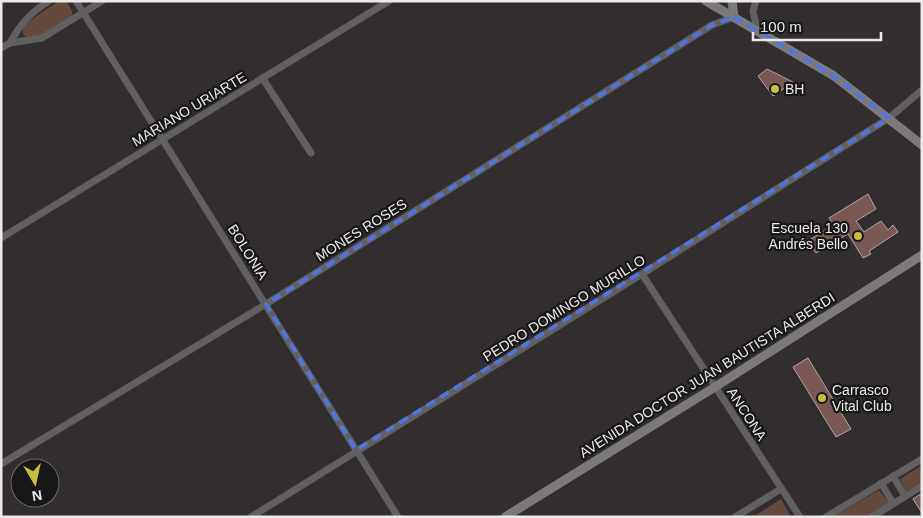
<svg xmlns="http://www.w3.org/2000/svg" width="923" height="518" viewBox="0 0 923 518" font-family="Arial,sans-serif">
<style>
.green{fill:#644a3d}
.building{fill:#7b5853;stroke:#aaa7a6}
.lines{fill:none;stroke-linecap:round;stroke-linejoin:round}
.street{stroke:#615f60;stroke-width:7}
.secondary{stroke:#7c797a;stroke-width:9}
.marked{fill:none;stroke:#5075dc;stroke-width:4;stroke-dasharray:10 6;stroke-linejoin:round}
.poi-dot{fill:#c4bd3e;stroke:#181717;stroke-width:2}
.labels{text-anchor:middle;stroke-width:4.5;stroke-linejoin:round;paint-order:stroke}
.poi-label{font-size:14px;fill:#ebe9e9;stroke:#181717;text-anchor:start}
.street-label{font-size:14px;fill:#ebe9e9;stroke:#181717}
</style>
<rect width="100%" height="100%" fill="#322e2f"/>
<g class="green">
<path d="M59 1 67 2 72 11V16L40 36 26 37C24 35 22 33 23 30 25 21 51 7 59 1Z"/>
<polygon points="922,465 922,483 906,491 900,479"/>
<polygon points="879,490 889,503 870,517 833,517"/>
<polygon points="781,499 791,517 753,517"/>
</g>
<g class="building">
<polygon points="767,69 793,82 773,96 758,76"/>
<polygon points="868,194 876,209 856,221 864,232 881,221 888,230 893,225 898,232 869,251 871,254 863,258 848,234 816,253 808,241 833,225 829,218"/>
<polygon points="808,358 851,429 836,437 793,367"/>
<polygon points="922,493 922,513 913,499"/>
</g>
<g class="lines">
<g class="street">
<polyline points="76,1 398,517"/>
<polyline points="756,1 753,11 757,30"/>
<path d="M10 43C21 23 30 13 49 1"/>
<polyline points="1,48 10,43 42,38 102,1"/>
<polyline points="263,79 311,153"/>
<polyline points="1,238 389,1"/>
<polyline points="642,274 800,517"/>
<polyline points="1,464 266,304 712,25 734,17"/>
<polyline points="893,476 905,496"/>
<polyline points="881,483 893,503"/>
<polyline points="251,517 642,274 889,118 922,90"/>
<polyline points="735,517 781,489"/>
<polyline points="826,517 922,459"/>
<polyline points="872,517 922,486"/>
</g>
<g class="secondary">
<polyline points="706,1 834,76 922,145"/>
<polyline points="732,1 734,17"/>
<polyline points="505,517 715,387 922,255"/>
</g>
</g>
<path class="marked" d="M734 17 834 76 889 118 356 450 266 304 712 25Z"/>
<g class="poi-dot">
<circle cx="775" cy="89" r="5"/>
<circle cx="858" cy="236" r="5"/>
<circle cx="822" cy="398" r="5"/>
</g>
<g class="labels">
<g class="poi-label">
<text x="785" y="94">BH</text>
<text x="848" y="233" text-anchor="end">Escuela 130<tspan x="848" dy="16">Andrés Bello</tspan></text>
<text x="832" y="395">Carrasco<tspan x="832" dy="16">Vital Club</tspan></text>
</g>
<g class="street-label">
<text transform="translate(189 109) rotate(-31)" y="5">MARIANO URIARTE</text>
<text transform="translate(361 230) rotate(-32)" y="5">MONES ROSES</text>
<text transform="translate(248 252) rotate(58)" y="5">BOLONIA</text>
<text transform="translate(564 308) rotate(-32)" y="5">PEDRO DOMINGO MURILLO</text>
<text transform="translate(707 375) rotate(-32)" y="5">AVENIDA DOCTOR JUAN BAUTISTA ALBERDI</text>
<text transform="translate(747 414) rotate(57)" y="5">ANCONA</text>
</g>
</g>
<rect width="923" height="518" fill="none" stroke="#ebe9e9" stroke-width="5"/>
<g transform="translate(35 483) rotate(171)"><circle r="24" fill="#181717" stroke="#6c6b6b"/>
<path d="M0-4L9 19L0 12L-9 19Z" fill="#c4bd3e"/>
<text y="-8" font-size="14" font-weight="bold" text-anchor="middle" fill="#ebe9e9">N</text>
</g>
<path d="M753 32v8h128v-8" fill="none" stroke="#ebe9e9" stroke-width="2.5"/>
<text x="760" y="32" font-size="15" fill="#ebe9e9" stroke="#181717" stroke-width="4" paint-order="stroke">100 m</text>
</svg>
